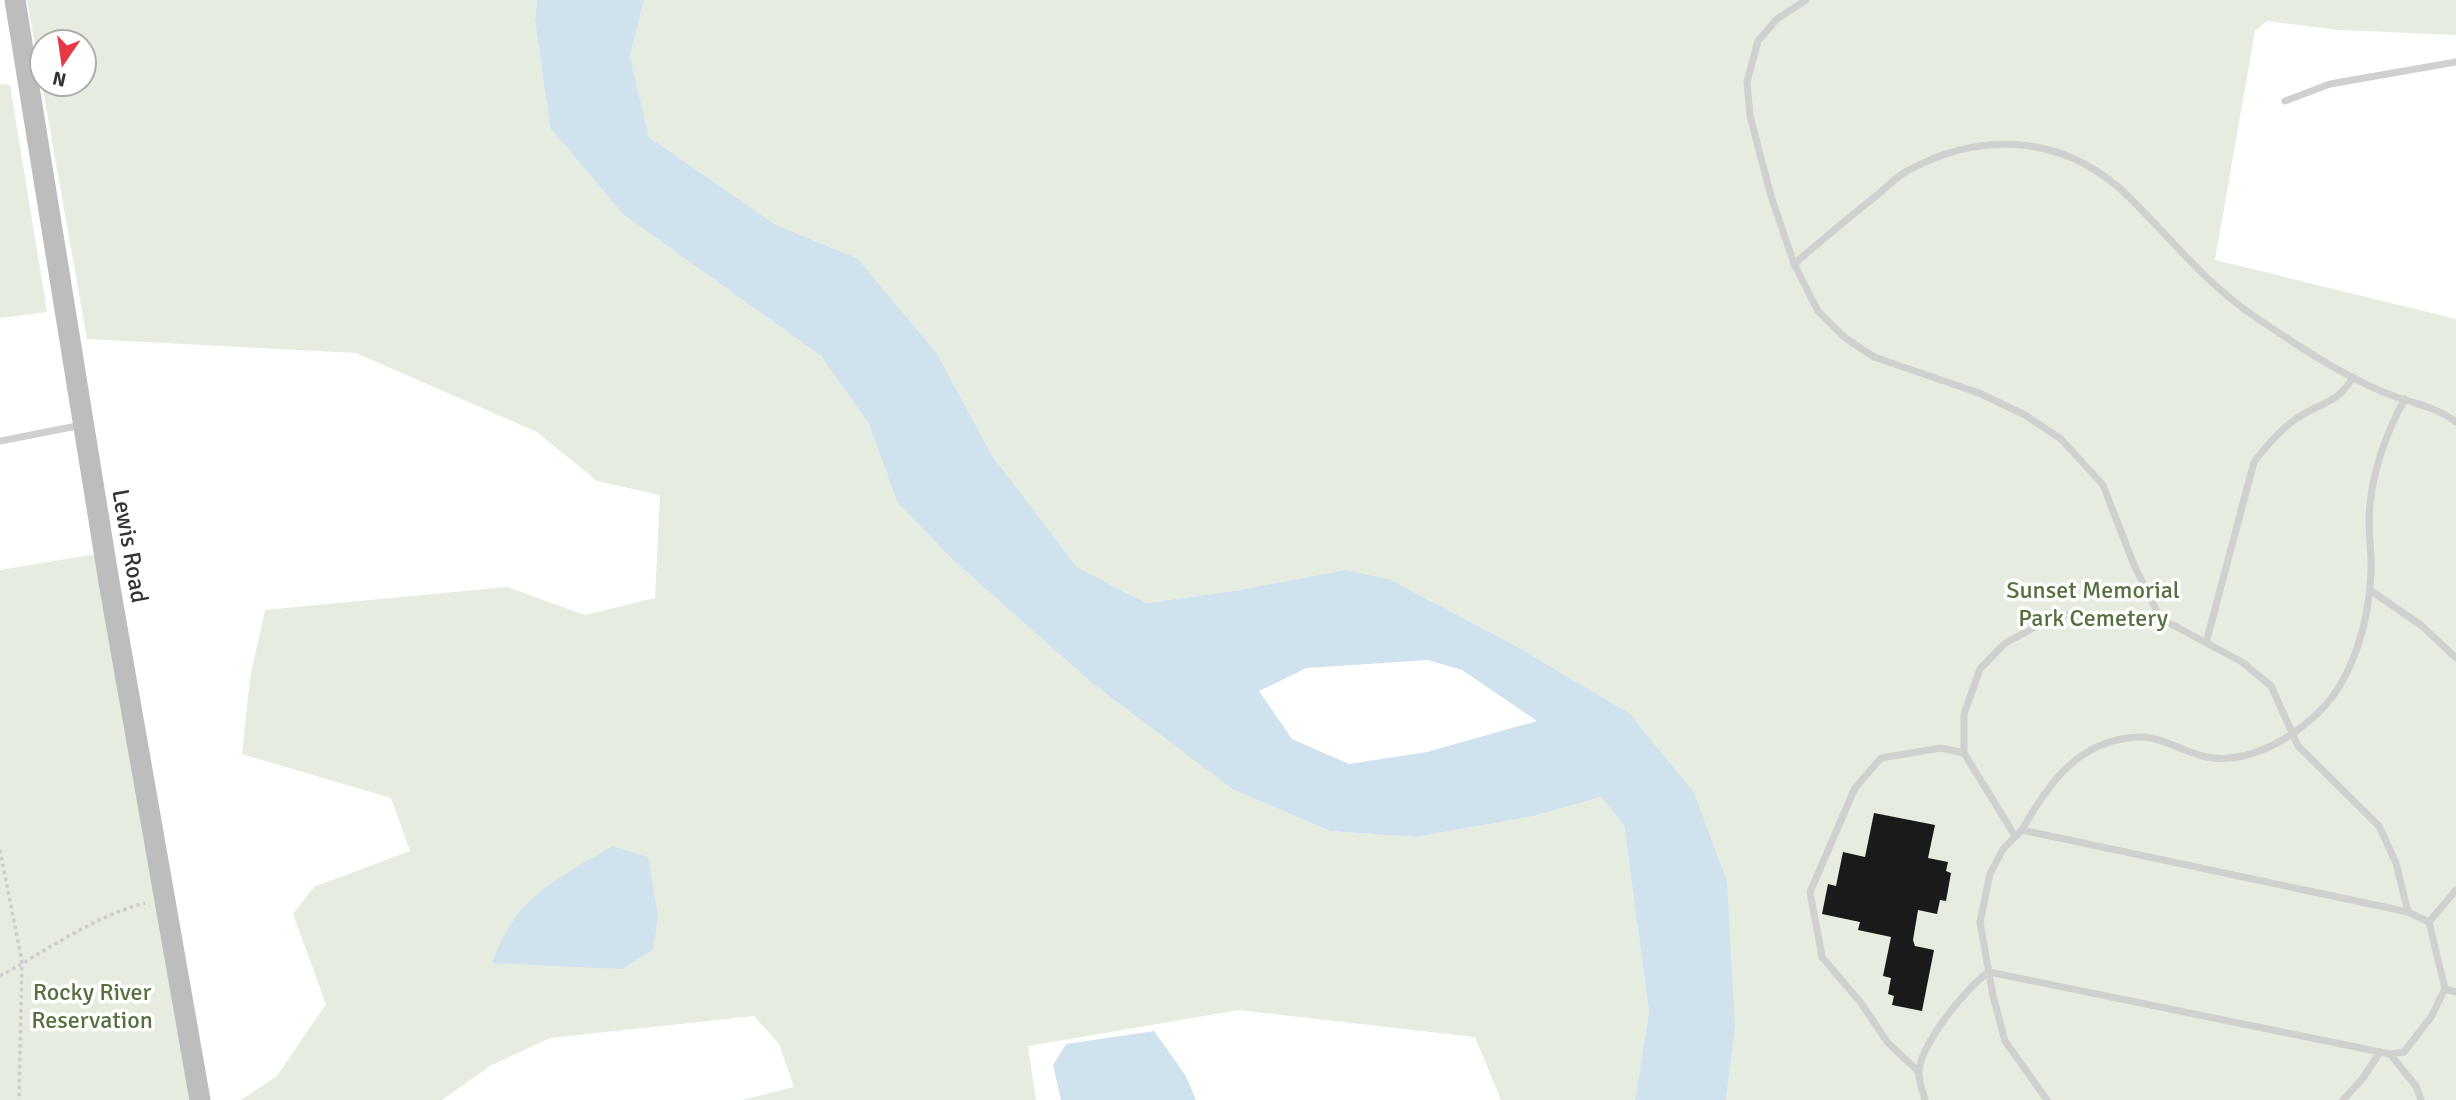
<svg xmlns="http://www.w3.org/2000/svg" width="2456" height="1100" viewBox="0 0 2456 1100" font-family="Signika,sans-serif">
<style>
.green{fill:#e6ecdf}
.water{fill:#cfe2ee;fill-rule:evenodd}
.building{fill:#1a1a1a}
.lines{fill:none;stroke-linecap:round;stroke-linejoin:round}
.path{stroke:#cdcdcd;stroke-width:3.5;stroke-dasharray:3.5 3.5;stroke-linecap:butt}
.lane{stroke:#d0d0d0;stroke-width:7}
.secondary{stroke:#bdbdbd;stroke-width:21}
.labels{text-anchor:middle;stroke-width:7;stroke-linejoin:round;paint-order:stroke}
.street-label{font-size:24px;fill:#333;stroke:#fff}
.park-label{font-size:24px;fill:#56703f;stroke:#fff}
</style>
<rect width="100%" height="100%" fill="#fff"/>
<g class="green">
<polygon points="27,0 537,0 535,21 550,128 624,215 821,356 869,424 897,502 953,560 1092,683 1232,789 1330,831 1416,837 1534,816 1601,797 1624,825 1649,1012 1635,1100 1501,1100 1475,1037 1239,1010 1028,1046 1036,1100 742,1100 794,1087 779,1044 754,1016 550,1038 490,1066 442,1100 241,1100 277,1076 326,1004 293,914 314,887 410,851 391,798 242,754 250,678 265,610 507,587 585,615 655,598 660,495 597,481 537,432 356,353 87,339 42,84 84,84 84,42 42,42 42,84"/>
<polygon points="644,0 2456,0 2456,35 2339,30 2267,21 2255,31 2215,260 2456,319 2456,1100 1726,1100 1735,1028 1629,713 1516,646 1391,580 1241,590 1146,603 1077,567 993,457 936,352 857,258 776,225 649,137 630,56"/>
<polygon points="0,84 10,85 47,312 0,318"/>
<polygon points="108,552 201,1100 0,1100 0,570"/>
</g>
<g class="water">
<path d="M537 0H644L630 56 649 137 776 225 857 258 936 352 993 457 1077 567 1146 603 1241 590 1346 570 1391 580 1516 646 1629 713 1694 793 1727 882 1735 1028 1726 1100H1635L1649 1012 1624 825 1601 797 1534 816 1416 837 1330 831 1232 789 1092 683 953 560 897 502 869 424 821 356 624 215 550 128 535 21ZM1428 660 1462 670 1537 721 1427 752 1349 764 1292 739 1259 691 1307 668Z"/>
<path d="M612 846 648 857 658 916 653 950 622 969 492 963C515 897 556 880 612 846Z"/>
<polygon points="1154,1031 1186,1076 1196,1100 1061,1100 1053,1065 1066,1044"/>
</g>
<polygon class="building" points="1874,813 1935,825 1928,858 1948,862 1946,871 1951,873 1946,901 1940,900 1937,914 1918,910 1913,940 1915,946 1934,950 1922,1011 1892,1005 1894,996 1888,994 1891,978 1883,976 1891,937 1858,930 1860,922 1822,914 1828,884 1836,886 1843,852 1865,857"/>
<g class="lines">
<g class="path">
<polyline points="0,850 22,962 19,1100"/>
<path d="M0 976C48 950 92 917 145 903"/>
</g>
<g class="lane">
<polyline points="1806,0 1777,19 1758,41 1747,82 1750,116 1771,196 1794,264 1818,311 1844,337 1874,357 1979,393 2025,415 2061,439 2103,485 2134,565 2160,618 2130,623 2059,614 2004,644 1980,669 1964,714 1964,753"/>
<polyline points="2285,101 2330,84 2456,62"/>
<path d="M1794 264C1821 241 1848 218 1876 196 1886 188 1897 176 1909 170 1987 128 2070 137 2132 200 2172 240 2204 281 2251 314 2292 342 2336 372 2383 392 2408 403 2434 405 2456 422"/>
<polyline points="0,441 82,425"/>
<polyline points="2370,590 2422,626 2456,658"/>
<polyline points="2160,618 2242,662 2271,686 2298,746 2379,826 2396,863 2408,912"/>
<path d="M2206 643 2254 462C2266 446 2280 430 2297 418 2320 403 2339 403 2353 377"/>
<path d="M2022 830C2049 782 2080 738 2141 737 2162 737 2186 753 2207 757 2248 765 2293 738 2321 710 2354 676 2369 620 2371 573 2372 550 2367 527 2370 504 2374 467 2387 431 2405 399"/>
<polyline points="2429,922 2456,890"/>
<polyline points="2390,1054 2416,1086 2421,1100"/>
<polyline points="1919,1072 1888,1043 1861,1003 1822,957 1810,892 1855,788 1881,758 1941,748 1964,753 2015,836"/>
<path d="M1925 1100C1923 1092 1919 1082 1919 1073 1919 1046 1967 986 1989 972L2390 1054 2404 1052 2431 1017 2445 989 2456 992"/>
<polyline points="2047,1100 2005,1041 1993,996 1980,922 1990,874 2003,849 2022,830 2408,912 2429,922 2445,989"/>
<polyline points="2343,1100 2363,1078 2380,1052"/>
</g>
<polyline class="secondary" points="15,0 109,582 200,1100"/>
</g>
<g class="labels">
<g class="street-label">
<text transform="translate(130 546) rotate(80)" y="8">Lewis Road</text>
</g>
<g class="park-label">
<text x="2093" y="598">Sunset Memorial<tspan x="2093" dy="28">Park Cemetery</tspan></text>
<text x="92" y="1000">Rocky River<tspan x="92" dy="28">Reservation</tspan></text>
</g>
</g>
<g transform="translate(63 63) rotate(193)"><circle r="33" fill="#ffffff" stroke="#adadad" stroke-width="2"/>
<path d="M0-5L12 26L0 18L-12 26Z" fill="#e63946"/>
<text y="-10" font-size="19" font-weight="bold" text-anchor="middle" fill="#333333">N</text>
</g>
</svg>
